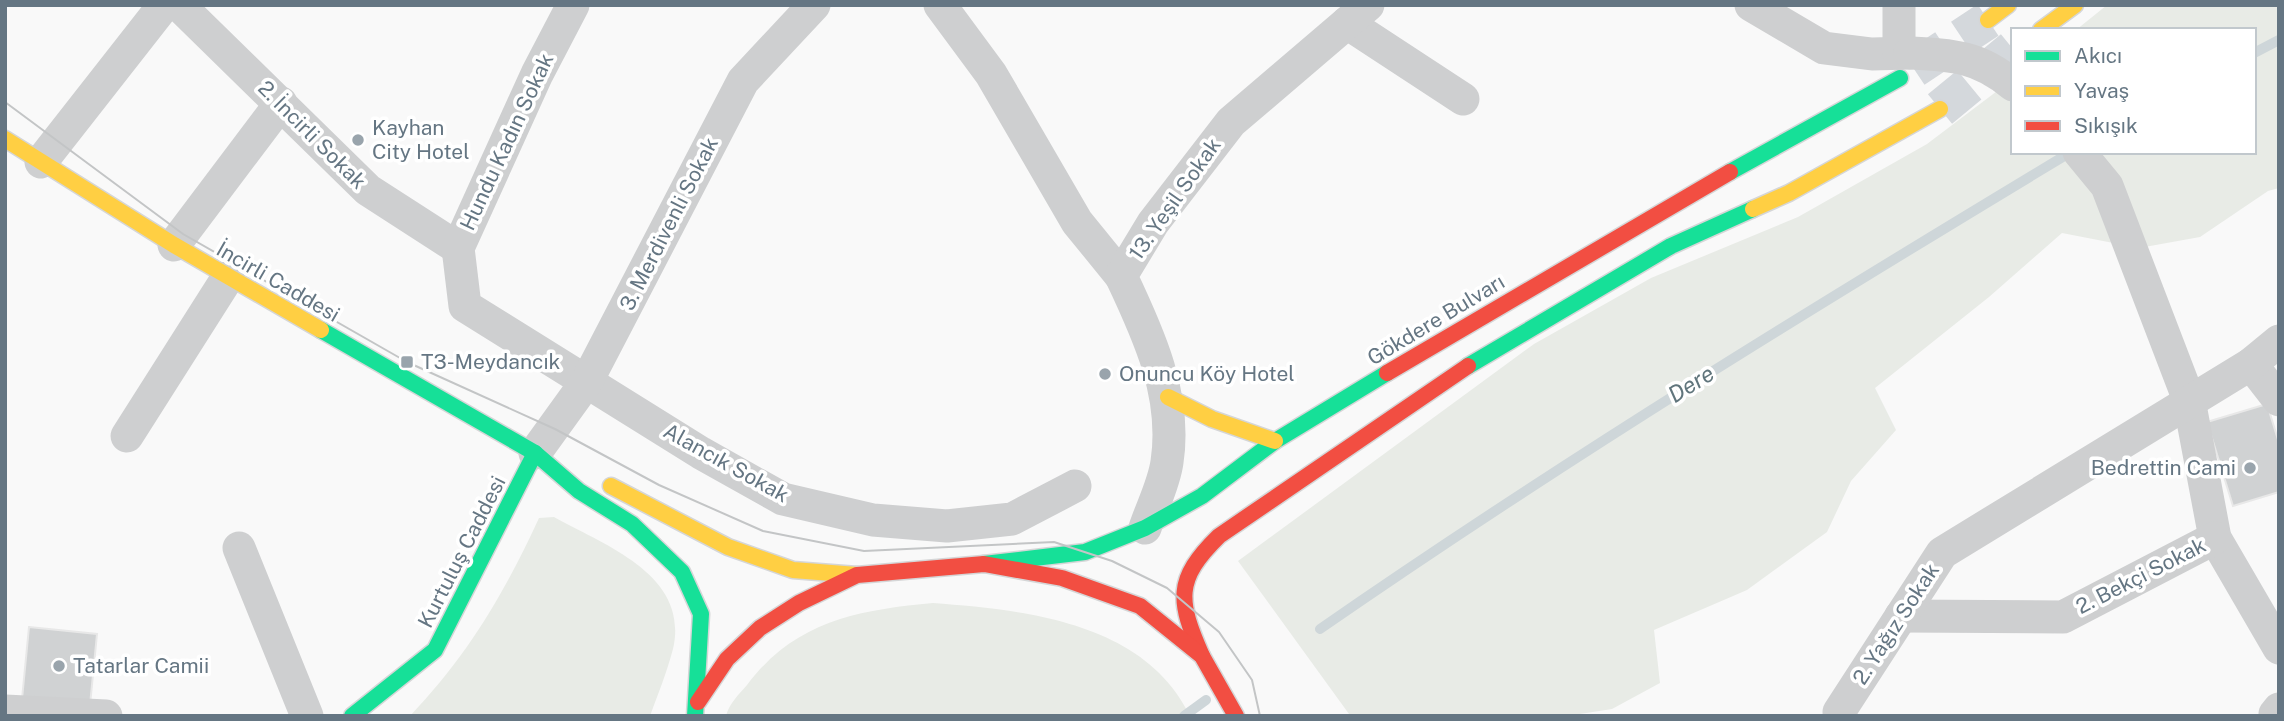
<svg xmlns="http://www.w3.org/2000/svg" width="2284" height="721" viewBox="0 0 2284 721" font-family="'Public Sans',sans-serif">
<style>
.green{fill:#e8ebe6}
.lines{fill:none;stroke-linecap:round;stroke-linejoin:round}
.stream{stroke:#ced6d9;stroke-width:10}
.building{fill:#d0d2d3;stroke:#e8e8e8;stroke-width:2}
.primary-tunnel{stroke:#d4d8dc;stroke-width:38;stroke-dasharray:38 19;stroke-linecap:butt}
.fast-casing{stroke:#d5d6d7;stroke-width:19}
.slow-casing{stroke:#d5d6d7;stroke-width:19}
.jam-casing{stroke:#d5d6d7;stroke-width:19}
.street{stroke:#cecfd0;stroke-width:33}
.fast{stroke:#16e098;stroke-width:16}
.slow{stroke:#ffcf43;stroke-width:16}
.jam{stroke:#f24e42;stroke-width:16}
.tram{stroke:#c3c5c6;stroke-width:2}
.street-bridge{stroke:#cecfd0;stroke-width:33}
.poi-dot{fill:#99a4ac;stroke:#fff;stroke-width:2.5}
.labels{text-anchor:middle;stroke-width:7;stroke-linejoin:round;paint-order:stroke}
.poi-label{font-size:21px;fill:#657683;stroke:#fff;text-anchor:start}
.street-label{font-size:21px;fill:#657683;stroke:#fff}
.water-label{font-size:23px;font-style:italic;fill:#60757c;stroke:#fff}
</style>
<rect width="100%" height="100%" fill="#f9f9f9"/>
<g class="green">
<polygon points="2107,5 2279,5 2279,188 2268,191 2200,237 2139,248 2062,233 1989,297 1875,388 1896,430 1851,481 1827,532 1747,590 1654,630 1660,683 1612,709 1567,716 1349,714 1238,561 1534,344 1651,278 1798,217 1927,144 2013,79 2013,152 2254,152 2254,30 2076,30"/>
<path d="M554 517C606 546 690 575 673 649 667 672 658 694 650 716H410C468 655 504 594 539 518Z"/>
<path d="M933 603C1025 610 1145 622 1190 716H726C729 704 739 694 747 685 795 621 858 610 933 603Z"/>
</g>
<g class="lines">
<g class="stream">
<polyline points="2254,53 2279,40"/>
<path d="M1320 629C1564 460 1817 305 2071 152"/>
<polyline points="1184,716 1206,700"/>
</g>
</g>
<g class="building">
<polygon points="2267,404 2279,443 2279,492 2233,506 2207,422"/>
<polygon points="29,627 97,634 90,705 22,699"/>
</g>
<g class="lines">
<g class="primary-tunnel">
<polyline points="1914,69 1988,20"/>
<polyline points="1940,109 2013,49"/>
</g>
<defs>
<g id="fast">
<polyline points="1730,172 1900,78"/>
<polyline points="321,330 535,453 579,491 632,524 682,572 701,614 695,716"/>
<polyline points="1468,366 1671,246 1753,209"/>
<polyline points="984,564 1085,552 1145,528 1202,496 1275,441 1387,373"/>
<polyline points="352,716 435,650 535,453"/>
</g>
<g id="slow">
<polyline points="1988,20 2008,5"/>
<polyline points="2041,30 2075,5"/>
<polyline points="5,139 174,245 321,330"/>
<polyline points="1753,209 1789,193 1940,109"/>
<polyline points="1168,397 1212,419 1275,441"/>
<polyline points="611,486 728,547 793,570 857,575"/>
</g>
<g id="jam">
<polyline points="1387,373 1730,172"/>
<path d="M1202 656C1178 601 1174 580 1219 536L1468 366"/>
<polyline points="698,702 727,659 760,628 799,603 857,575 984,564 1062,578 1140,606 1202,656 1236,716"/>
</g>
</defs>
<use href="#fast" class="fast-casing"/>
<use href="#slow" class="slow-casing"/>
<use href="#jam" class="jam-casing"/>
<g class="street">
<polyline points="179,5 368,190 458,248"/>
<polyline points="573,5 537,74 458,248 465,306 701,453 783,499 873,520 947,526 1012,519 1075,486"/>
<polyline points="940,5 991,74 1077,222 1121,276"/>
<polyline points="1751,5 1824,48 1872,54 1910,53"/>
<polyline points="1899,5 1899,53"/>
<polyline points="1347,23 1463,99"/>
<polyline points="2079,152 2107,186 2189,400 2215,538 2279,648"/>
<polyline points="41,162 164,5"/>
<polyline points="174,245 281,103"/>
<polyline points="2251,364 2279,400"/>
<polyline points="127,436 228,277"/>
<polyline points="535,453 587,381 743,81 814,5"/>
<path d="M1145 528C1152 507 1164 484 1167 462 1177 396 1149 335 1121 276L1153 223 1231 122 1368 5"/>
<polyline points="239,548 307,716"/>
<polyline points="1901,616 2063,617 2215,538"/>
<polyline points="5,711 106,716"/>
<polyline points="1839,712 1942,553 2251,364 2279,341"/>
<polyline points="2278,716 2275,714 2279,709"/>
</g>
<use href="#fast" class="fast"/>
<use href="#slow" class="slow"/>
<use href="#jam" class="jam"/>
<polyline class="tram" points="5,102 183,234 407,362 555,429 659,485 763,531 864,551 1054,542 1112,561 1167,588 1219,632 1252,680 1260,716"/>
<path class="street-bridge" d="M1910 53C1952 55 1979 56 2013 85"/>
</g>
<g class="poi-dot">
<circle cx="358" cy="140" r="7"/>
<rect x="400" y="355" width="14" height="14" rx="3.5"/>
<circle cx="1105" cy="374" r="7"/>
<circle cx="2250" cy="468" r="7"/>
<circle cx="59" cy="666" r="7"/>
</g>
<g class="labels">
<g class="poi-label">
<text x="372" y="135">Kayhan<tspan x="372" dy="24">City Hotel</tspan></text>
<text x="421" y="369">T3-Meydancık</text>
<text x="1119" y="381">Onuncu Köy Hotel</text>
<text x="2236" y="475" text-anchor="end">Bedrettin Cami</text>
<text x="73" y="673">Tatarlar Camii</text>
</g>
<g class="street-label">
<text transform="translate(312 135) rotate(45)" y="7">2. İncirli Sokak</text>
<text transform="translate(507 142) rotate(-65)" y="7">Hundu Kadın Sokak</text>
<text transform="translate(1175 199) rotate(-55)" y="7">13. Yeşil Sokak</text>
<text transform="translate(669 224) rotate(-63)" y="7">3. Merdivenli Sokak</text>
<text transform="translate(278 282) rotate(30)" y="7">İncirli Caddesi</text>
<text transform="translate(1436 320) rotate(-31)" y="7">Gökdere Bulvarı</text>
<text transform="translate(726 463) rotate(29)" y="7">Alancık Sokak</text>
<text transform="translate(462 552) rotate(-63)" y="7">Kurtuluş Caddesi</text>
<text transform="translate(2141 576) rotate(-27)" y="7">2. Bekçi Sokak</text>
<text transform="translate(1896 624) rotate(-57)" y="7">2. Yağız Sokak</text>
</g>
<g class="water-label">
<text transform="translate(1691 384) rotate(-32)" y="8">Dere</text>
</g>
</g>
<rect width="2284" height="721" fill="none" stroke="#657683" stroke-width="14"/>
<rect x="2011" y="28" width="245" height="126" fill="#ffffff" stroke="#c1c8cd" stroke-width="2"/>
<rect x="2025" y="51" width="35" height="10" fill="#16e098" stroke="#c1c8cd" stroke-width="2"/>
<text x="2074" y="63" font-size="21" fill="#657683">Akıcı</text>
<rect x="2025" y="86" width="35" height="10" fill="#ffcf43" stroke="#c1c8cd" stroke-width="2"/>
<text x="2074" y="98" font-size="21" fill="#657683">Yavaş</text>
<rect x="2025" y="121" width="35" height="10" fill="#f24e42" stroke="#c1c8cd" stroke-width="2"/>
<text x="2074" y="133" font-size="21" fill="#657683">Sıkışık</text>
</svg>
